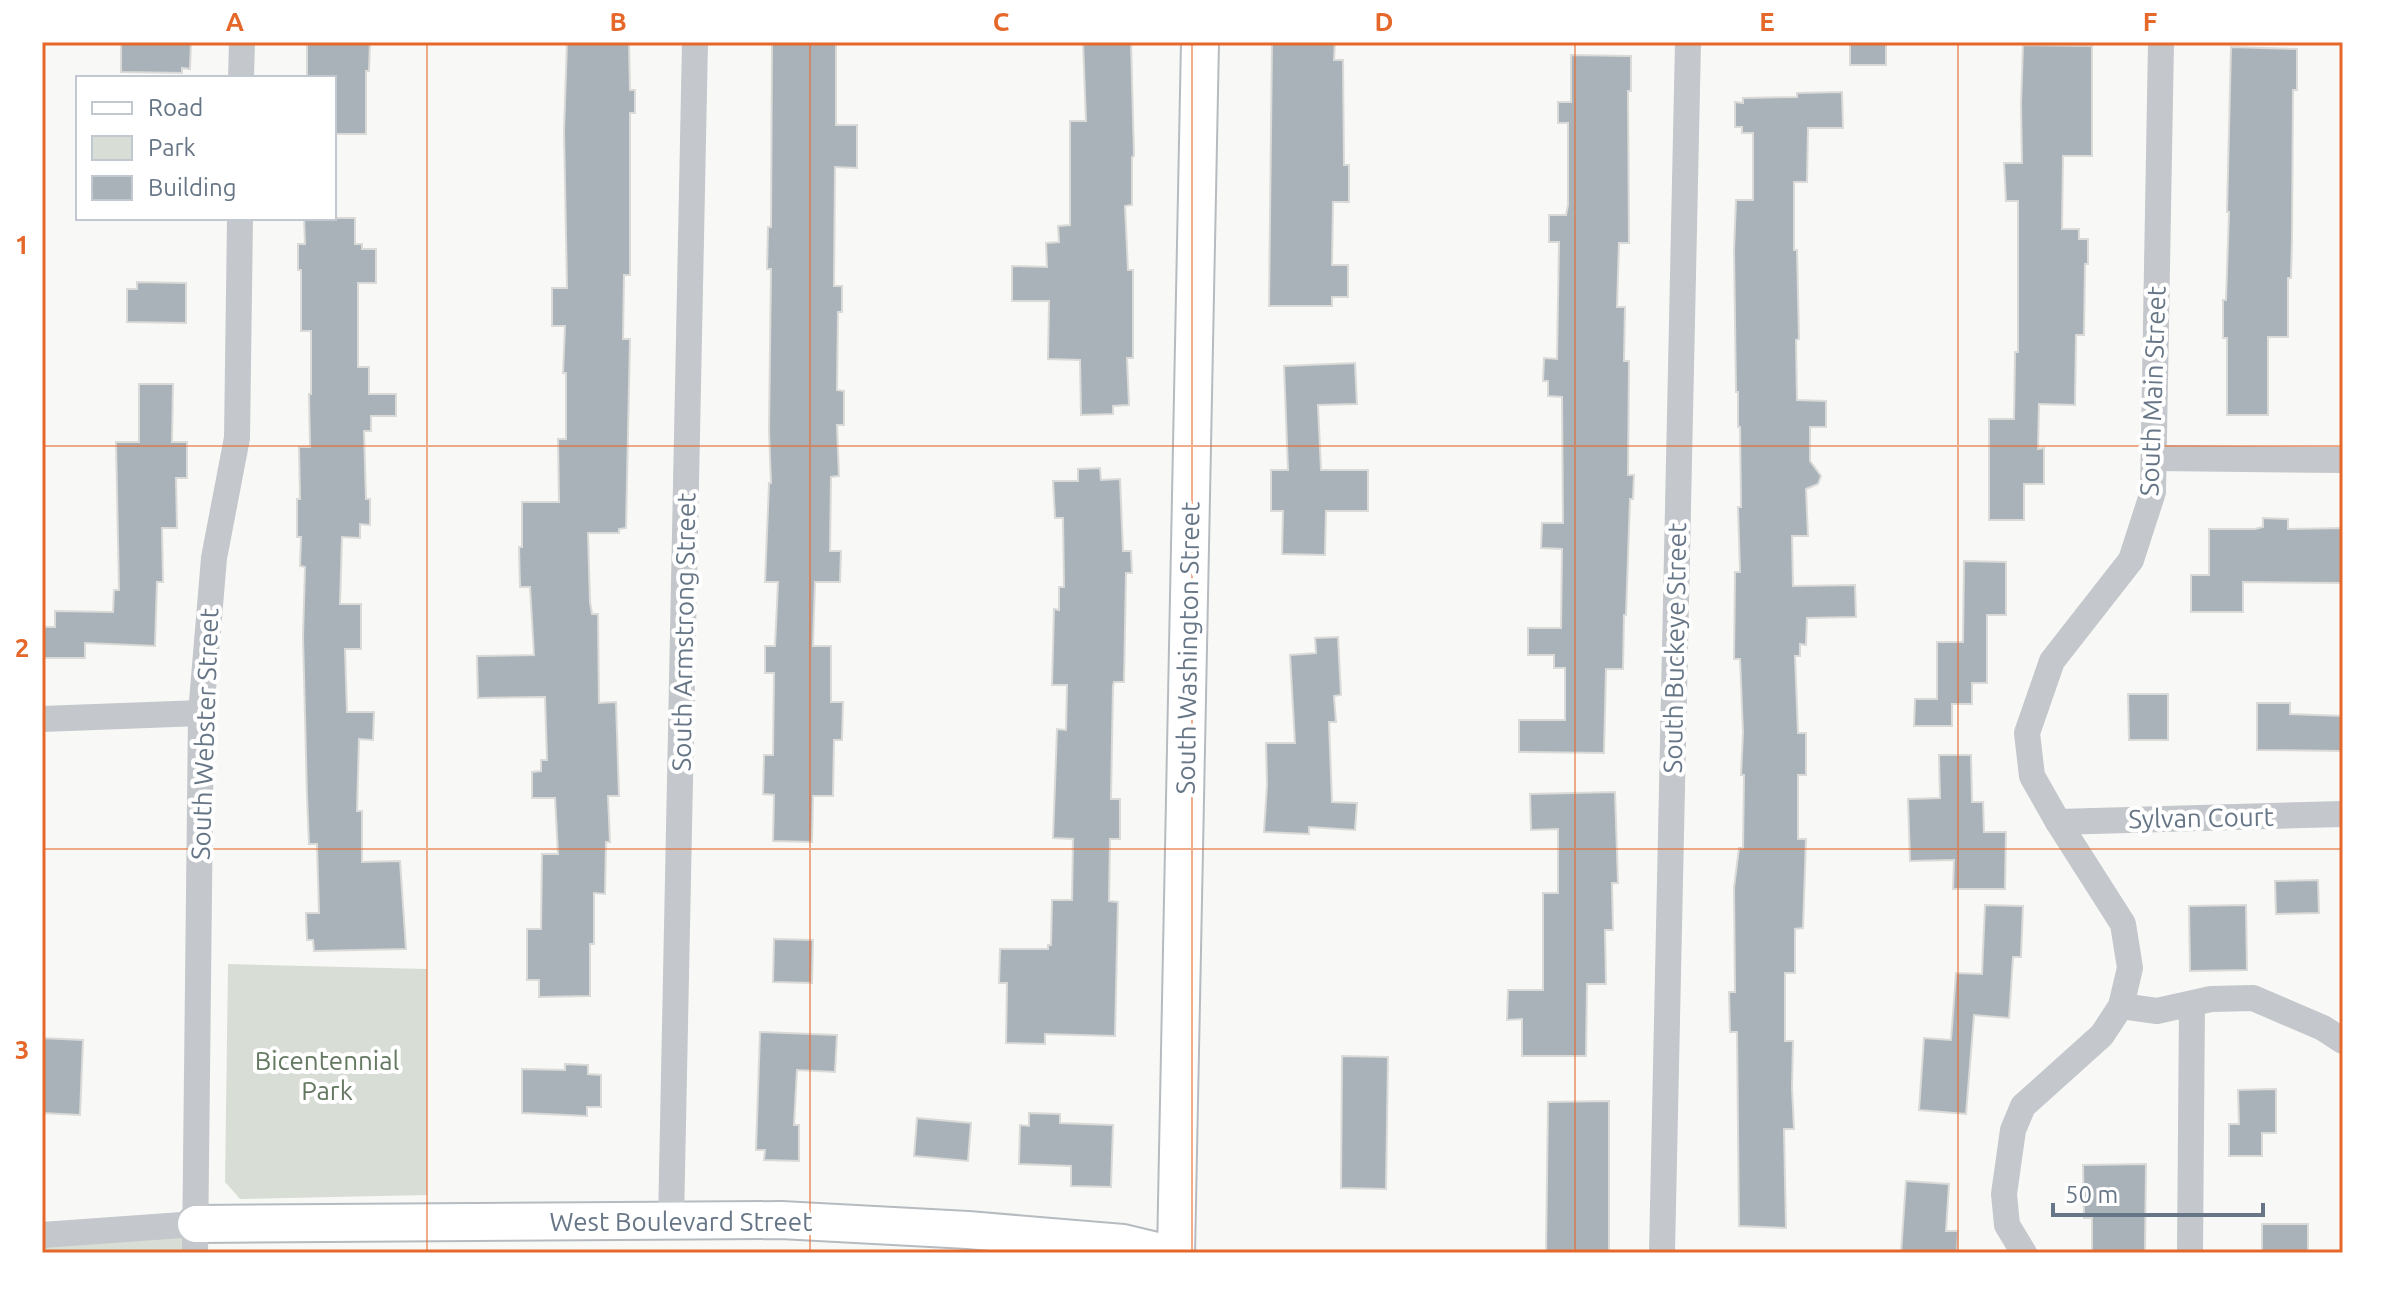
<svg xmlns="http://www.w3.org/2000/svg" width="2385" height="1295" viewBox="0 0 2385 1295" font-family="Ubuntu,sans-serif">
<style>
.green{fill:#d8ded5}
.building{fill:#aab2b9;stroke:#dadbd8;stroke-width:2}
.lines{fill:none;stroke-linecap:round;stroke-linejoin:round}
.secondary-casing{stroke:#b6bbc0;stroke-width:40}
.street{stroke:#c4c7cb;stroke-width:26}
.secondary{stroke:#fff;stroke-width:36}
.grid{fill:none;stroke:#e5672a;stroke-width:2;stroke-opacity:0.55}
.labels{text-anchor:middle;stroke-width:8;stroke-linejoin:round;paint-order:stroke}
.street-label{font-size:26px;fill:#677687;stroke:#fff}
.park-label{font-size:26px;fill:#657962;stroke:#fff}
.neatline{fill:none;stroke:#e5672a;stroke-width:3}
.grid-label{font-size:26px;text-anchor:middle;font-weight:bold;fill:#e5672a}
</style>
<rect width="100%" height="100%" fill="#f8f9f6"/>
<g class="green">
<polygon points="228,964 427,969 427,1195 240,1199 225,1182"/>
<polygon points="196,1224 195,1253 42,1253 42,1235"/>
</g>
<g class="building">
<polygon points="121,42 191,42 190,69 182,68 182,73 121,72"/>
<polygon points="313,42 370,42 369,71 366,71 366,134 334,134 334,78 307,76 307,44"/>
<polygon points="567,42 629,42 630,90 635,90 635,113 630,113 630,275 624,275 623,339 630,339 626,528 619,529 619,533 588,533 590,602 592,614 598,614 599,703 616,702 619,796 608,796 610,842 606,842 605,894 594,893 594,944 590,944 590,996 539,997 539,980 527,980 527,929 541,929 542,854 558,854 555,798 532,798 532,772 541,771 541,760 547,760 545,697 478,698 477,656 534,655 530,587 520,587 519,547 522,547 522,502 559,502 558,439 566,439 566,373 563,373 565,326 552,326 552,288 567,288 564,131"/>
<polygon points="772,42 836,42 836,125 857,125 857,168 835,167 834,286 842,286 842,312 838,312 837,390 844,391 844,425 837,425 839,476 831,477 830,551 841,551 840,582 815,582 813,646 831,646 831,702 843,702 842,740 834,740 833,796 813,796 812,842 773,841 774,795 763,794 764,755 773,755 774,673 765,673 765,646 775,646 778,582 765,582 769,483 771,483 769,431 771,269 767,269 768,227 771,227"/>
<polygon points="1083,42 1131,42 1134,156 1132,157 1132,205 1125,206 1128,270 1133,270 1133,358 1127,358 1129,405 1113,406 1113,414 1081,415 1080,360 1048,359 1049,301 1012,301 1012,266 1047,267 1046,243 1059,242 1058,226 1070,225 1070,121 1086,121"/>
<polygon points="1272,42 1335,42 1334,60 1343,60 1344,165 1349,165 1349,202 1333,202 1332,265 1348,265 1348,297 1332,297 1332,306 1269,306"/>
<rect x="1850" y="42" width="36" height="23"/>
<polygon points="2023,45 2092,46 2092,156 2063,156 2062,229 2079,229 2079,239 2088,239 2088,264 2085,264 2084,335 2076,335 2075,405 2039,404 2038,449 2044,448 2044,484 2024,484 2024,520 1989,520 1989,419 2014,419 2015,352 2018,352 2018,201 2006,201 2004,163 2022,163 2021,104"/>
<polygon points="2231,47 2297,49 2297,90 2293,90 2292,238 2291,278 2288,278 2288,337 2268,337 2268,415 2227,415 2227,338 2223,338 2223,300 2226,300 2229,212 2227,212"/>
<polygon points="1571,55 1631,56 1631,91 1628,91 1629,243 1619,243 1617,307 1625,307 1624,361 1629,361 1628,475 1634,475 1633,499 1630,499 1626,615 1624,615 1623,669 1606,669 1604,753 1519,752 1519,720 1565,720 1565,668 1554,668 1554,655 1528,655 1528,628 1561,628 1562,549 1541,548 1542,523 1563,523 1562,397 1548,396 1548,381 1543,381 1544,358 1557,359 1559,242 1549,242 1549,215 1566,215 1568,205 1568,123 1558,123 1558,102 1571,102"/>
<polygon points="1842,92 1843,128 1808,128 1807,182 1794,182 1794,250 1797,250 1799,339 1796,340 1797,400 1826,401 1826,427 1810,427 1810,461 1821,476 1818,484 1806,489 1808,536 1792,536 1793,586 1855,585 1856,617 1807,618 1806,645 1800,644 1800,656 1795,656 1798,733 1806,733 1806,775 1798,775 1798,839 1806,839 1803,928 1795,929 1795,973 1785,973 1785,1041 1793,1041 1792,1088 1794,1129 1784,1129 1786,1228 1739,1226 1737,1032 1730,1032 1729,992 1735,992 1734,888 1739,848 1743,848 1744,775 1741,775 1743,733 1740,659 1734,659 1735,572 1740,572 1738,507 1741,507 1740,427 1738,427 1738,392 1736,392 1734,250 1736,200 1753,200 1753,133 1742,133 1742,127 1735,127 1735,102 1743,103 1743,98 1797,97 1797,93"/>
<polygon points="304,218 355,218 355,244 362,244 362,249 376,249 376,283 358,283 358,367 369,367 369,394 396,394 396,416 371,416 371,431 364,431 366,499 370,499 370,525 360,524 360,538 342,537 340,604 361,604 361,649 345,649 347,712 374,712 373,740 359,739 357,811 362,811 362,862 400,861 406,949 314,951 313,940 307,940 306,913 319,913 317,844 309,844 307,796 303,636 305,567 300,566 301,537 297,537 297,499 300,499 299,447 310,447 309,394 311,394 311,331 301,331 301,270 298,270 298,244 305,244"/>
<polygon points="137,282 186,283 186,323 127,322 127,289 137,289"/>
<polygon points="1355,363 1357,404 1318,405 1321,470 1368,470 1368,511 1326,511 1325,555 1282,554 1283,511 1271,511 1271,470 1288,470 1284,366"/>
<polygon points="139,384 173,384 172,442 187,442 187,478 176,478 177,528 162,528 163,582 157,582 155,646 85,643 85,658 42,658 42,627 55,627 55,611 113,612 114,590 119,590 116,442 139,442"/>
<polygon points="1100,468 1101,480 1120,479 1123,551 1131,551 1132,573 1126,573 1124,682 1114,682 1113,686 1111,799 1120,799 1120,839 1110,839 1109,901 1118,902 1115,1036 1045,1034 1045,1044 1006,1043 1007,983 999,983 1000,949 1048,949 1048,945 1051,945 1052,900 1072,900 1073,839 1053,838 1057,729 1066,730 1067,685 1052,685 1054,609 1059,610 1059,587 1064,587 1063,518 1055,518 1053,481 1078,481 1078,469"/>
<polygon points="2263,518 2288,519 2288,529 2343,528 2343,583 2243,582 2243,612 2191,612 2191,575 2209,575 2209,529 2255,529 2263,527"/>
<polygon points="1964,561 2006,562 2006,615 1987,615 1987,683 1972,683 1972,704 1952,704 1952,726 1914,726 1915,699 1937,699 1937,642 1963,642"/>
<polygon points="1338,637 1341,695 1334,696 1336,722 1329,722 1332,802 1357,803 1355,830 1309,827 1309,834 1264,832 1267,785 1266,743 1295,743 1290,655 1316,653 1315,638"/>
<polygon points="2128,694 2168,694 2168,740 2129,740"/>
<polygon points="2257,703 2290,703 2290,714 2343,716 2343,751 2257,750"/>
<polygon points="1939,755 1971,755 1972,802 1983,802 1984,832 2006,832 2005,889 1953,889 1954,860 1910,861 1908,799 1940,798"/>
<polygon points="1615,792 1618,883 1612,883 1613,930 1605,930 1606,984 1587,984 1586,1056 1522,1056 1522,1019 1507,1020 1508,990 1543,990 1543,893 1558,893 1558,829 1531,830 1530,794"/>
<polygon points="2318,880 2319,913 2276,914 2275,881"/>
<polygon points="1985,905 2023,906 2021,957 2013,957 2009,1018 1974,1015 1966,1114 1919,1110 1924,1038 1951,1040 1956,973 1982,974"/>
<polygon points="2246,905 2247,970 2190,971 2189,906"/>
<polygon points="774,939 813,940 812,983 773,982"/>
<polygon points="760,1032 837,1035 835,1072 797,1070 794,1125 799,1125 799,1161 764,1160 765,1150 756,1150"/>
<polygon points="42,1038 83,1040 80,1115 42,1113"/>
<polygon points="1342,1056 1388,1057 1386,1189 1341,1188"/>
<polygon points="565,1064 588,1065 588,1074 601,1075 601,1107 587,1107 587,1116 522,1113 522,1069 565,1070"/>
<polygon points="2276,1089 2276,1133 2262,1133 2262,1156 2229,1156 2229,1124 2239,1124 2238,1090"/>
<polygon points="1609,1101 1609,1253 1546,1253 1548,1102"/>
<polygon points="1029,1113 1060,1114 1060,1123 1113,1125 1111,1187 1071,1186 1071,1166 1019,1164 1020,1125 1029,1126"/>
<polygon points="917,1118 971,1123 968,1161 914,1156"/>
<polygon points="2146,1164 2145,1253 2092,1253 2092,1218 2084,1218 2083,1165"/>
<polygon points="1906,1181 1949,1184 1946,1231 1958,1231 1957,1253 1901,1253"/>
<rect x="2262" y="1224" width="46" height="29"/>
</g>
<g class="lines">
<defs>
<g id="secondary">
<polyline points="196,1224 781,1220 968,1230 1123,1243 1165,1253"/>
<polyline points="1176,1253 1200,42"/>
</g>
</defs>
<use href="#secondary" class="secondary-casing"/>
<g class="street">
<polyline points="241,78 242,42"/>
<polyline points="2154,458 2343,460"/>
<polyline points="42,719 201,713"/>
<polyline points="2058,822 2343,814"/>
<polyline points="2121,1006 2157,1011 2211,999 2253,998 2323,1028 2343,1041"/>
<polyline points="671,1222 695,42"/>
<polyline points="42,1235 196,1224"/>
<polyline points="195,1253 201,713 214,558 237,438 240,218"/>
<polyline points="1662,1253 1688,42"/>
<polyline points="2024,1253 2007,1225 2004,1194 2013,1130 2023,1106 2102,1035 2121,1006 2130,968 2123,924 2058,822 2032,776 2027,733 2052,661 2131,560 2153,492 2161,42"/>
<polyline points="2190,1253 2192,1004"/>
</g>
<use href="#secondary" class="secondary"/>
</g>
<path class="grid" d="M427 42V1253M810 42V1253M1192 42V1253M1575 42V1253M1958 42V1253M42 446H2343M42 849H2343"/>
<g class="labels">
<g class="street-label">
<text transform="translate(2153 391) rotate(-88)" y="9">South Main Street</text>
<text transform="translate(684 632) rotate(-89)" y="9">South Armstrong Street</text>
<text transform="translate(1188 648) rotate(-89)" y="9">South Washington Street</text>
<text transform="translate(1675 648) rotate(-89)" y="9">South Buckeye Street</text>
<text transform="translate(205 734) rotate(-88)" y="9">South Webster Street</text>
<text transform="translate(2201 818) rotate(-1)" y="9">Sylvan Court</text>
<text x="681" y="1231">West Boulevard Street</text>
</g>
<g class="park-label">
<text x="327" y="1070">Bicentennial<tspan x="327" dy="30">Park</tspan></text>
</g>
</g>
<rect width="2385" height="1295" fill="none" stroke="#ffffff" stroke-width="88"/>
<rect x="76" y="76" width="260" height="144" fill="#ffffff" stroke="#c2c8cf" stroke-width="2"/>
<rect x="92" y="102" width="40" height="12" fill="#ffffff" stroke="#c2c8cf" stroke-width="2"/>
<text x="148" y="116" font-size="24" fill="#677687">Road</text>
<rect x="92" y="136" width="40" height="24" fill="#d8ded5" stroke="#c2c8cf" stroke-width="2"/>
<text x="148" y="156" font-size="24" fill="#677687">Park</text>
<rect x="92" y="176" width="40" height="24" fill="#aab2b9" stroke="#c2c8cf" stroke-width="2"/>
<text x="148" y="196" font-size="24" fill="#677687">Building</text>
<path d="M2053 1203v12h210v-12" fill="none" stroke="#677687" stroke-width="4"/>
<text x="2065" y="1203" font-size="24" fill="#677687" stroke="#ffffff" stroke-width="6" paint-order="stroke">50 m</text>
<rect x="44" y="44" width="2297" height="1207" class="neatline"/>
<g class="grid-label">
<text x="235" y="31">A</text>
<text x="618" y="31">B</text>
<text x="1001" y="31">C</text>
<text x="1384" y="31">D</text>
<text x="1767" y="31">E</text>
<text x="2150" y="31">F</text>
<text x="22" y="254">1</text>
<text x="22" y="657">2</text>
<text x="22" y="1059">3</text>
</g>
</svg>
